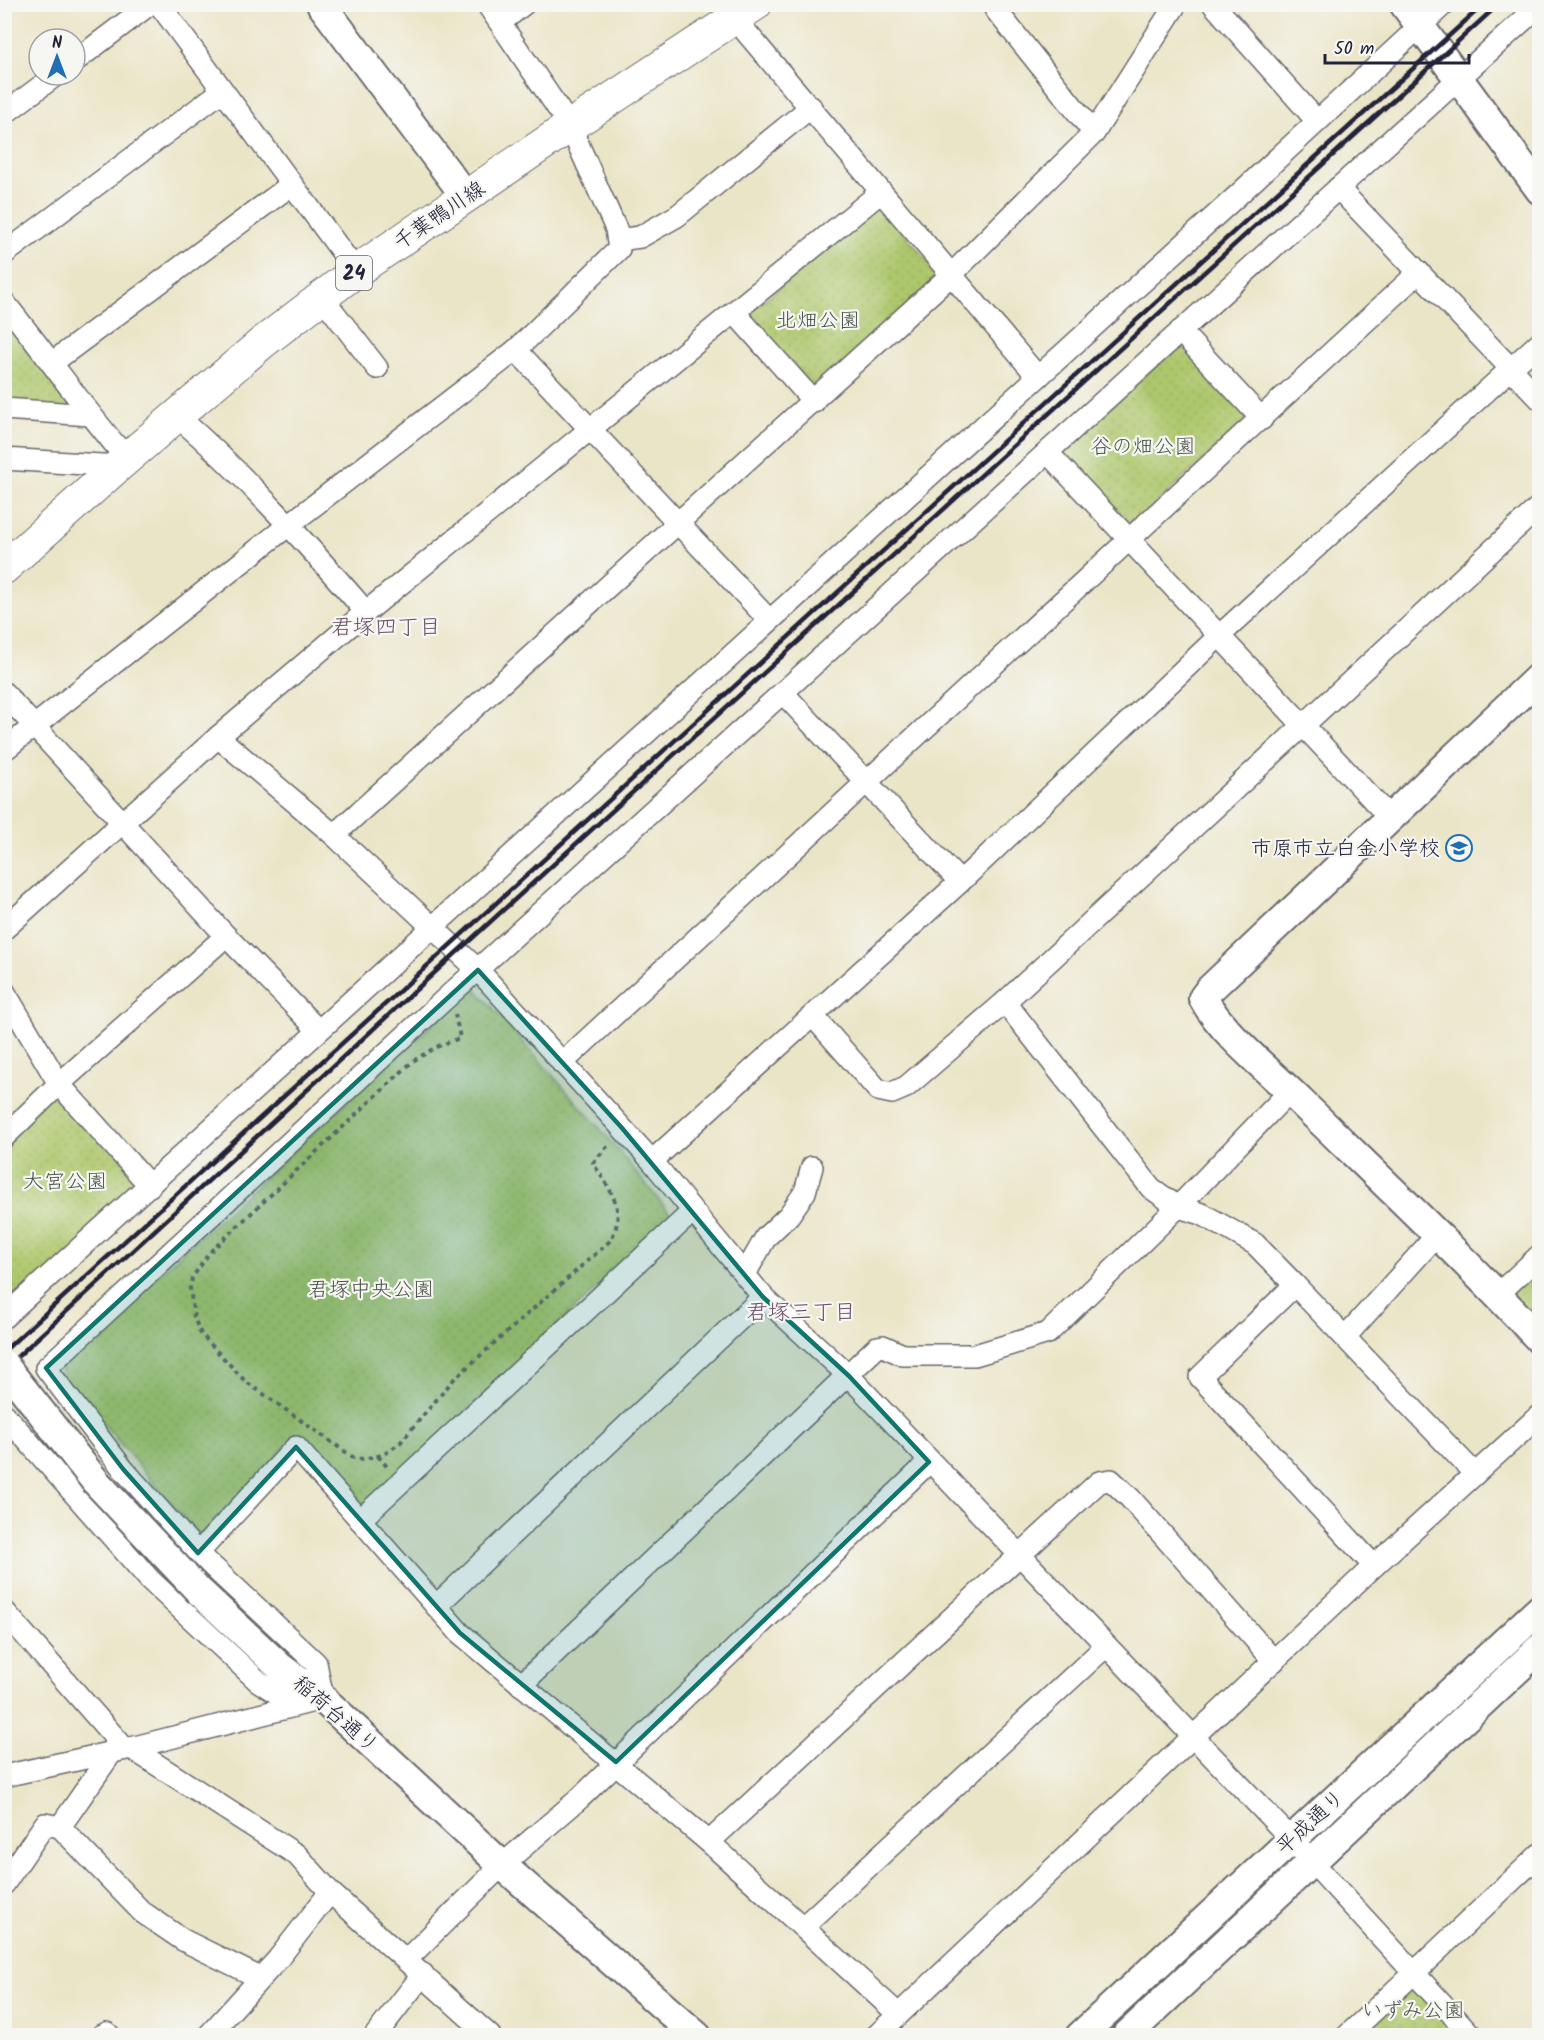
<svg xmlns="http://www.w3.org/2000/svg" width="1544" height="2040" viewBox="0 0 1544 2040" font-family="Kalam,'Klee One',sans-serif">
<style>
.park{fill:url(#park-dots);stroke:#687454;stroke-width:1.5}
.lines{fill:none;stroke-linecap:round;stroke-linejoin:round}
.street-casing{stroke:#68666c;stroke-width:24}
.secondary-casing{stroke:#68666c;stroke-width:32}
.primary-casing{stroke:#68666c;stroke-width:34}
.path{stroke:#68666c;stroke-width:4;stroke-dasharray:4.5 4.5;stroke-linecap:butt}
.street{stroke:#fff;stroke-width:21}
.secondary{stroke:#fff;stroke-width:28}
.primary{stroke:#fff;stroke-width:32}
.rail{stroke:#22223b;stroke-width:4.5}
.secondary-bridge-casing{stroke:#68666c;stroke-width:32;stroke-linecap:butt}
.secondary-bridge{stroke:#fff;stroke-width:28}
.marked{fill:#0f766e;fill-opacity:0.2;stroke:#0f766e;stroke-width:4.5;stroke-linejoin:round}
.labels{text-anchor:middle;stroke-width:4.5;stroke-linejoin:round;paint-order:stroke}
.shield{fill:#f6f6f2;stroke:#626272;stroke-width:1.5}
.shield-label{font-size:20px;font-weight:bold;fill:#22223b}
.street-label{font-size:21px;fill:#22223b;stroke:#f6f6f2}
.park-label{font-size:21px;fill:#4c544a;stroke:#f6f6f2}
.poi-label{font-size:21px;fill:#22223b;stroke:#f6f6f2;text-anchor:end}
.neighbourhood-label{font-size:22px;fill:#6b526c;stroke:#f6f6f2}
</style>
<defs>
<pattern id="park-dots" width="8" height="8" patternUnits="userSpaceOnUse" patternTransform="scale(1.5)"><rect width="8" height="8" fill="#adc76c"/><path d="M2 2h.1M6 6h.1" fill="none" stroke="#95ab5e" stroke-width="1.8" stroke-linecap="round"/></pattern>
</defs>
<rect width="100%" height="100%" fill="#f6f6f2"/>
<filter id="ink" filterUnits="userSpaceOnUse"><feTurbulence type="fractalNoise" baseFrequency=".0167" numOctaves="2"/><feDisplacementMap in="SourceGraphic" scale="12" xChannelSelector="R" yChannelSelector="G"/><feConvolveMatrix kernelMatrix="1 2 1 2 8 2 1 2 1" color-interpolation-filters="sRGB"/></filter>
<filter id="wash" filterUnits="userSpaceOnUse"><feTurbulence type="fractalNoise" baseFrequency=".008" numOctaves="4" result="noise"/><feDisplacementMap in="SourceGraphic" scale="24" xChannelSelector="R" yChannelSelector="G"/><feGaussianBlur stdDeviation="1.35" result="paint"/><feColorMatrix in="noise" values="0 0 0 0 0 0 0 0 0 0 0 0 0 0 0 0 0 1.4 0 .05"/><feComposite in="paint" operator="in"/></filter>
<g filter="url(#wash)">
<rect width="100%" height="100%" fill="#ebe5c8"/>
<g class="park">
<polygon points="876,208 884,209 937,272 936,280 820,386 811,386 750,319 751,311"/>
<polygon points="5,304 90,415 5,409"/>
<polygon points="1177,346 1185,346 1247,413 1246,421 1136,522 1128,522 1064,458 1065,447"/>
<polygon points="470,990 477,990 602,1131 673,1217 366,1505 357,1505 296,1435 207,1535 196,1533 61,1374 60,1364"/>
<polygon points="59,1084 150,1186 11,1310 5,1300 5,1137"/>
<polygon points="1539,1255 1539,1340 1497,1295"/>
<polygon points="1413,1974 1472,2036 1347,2036"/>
</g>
</g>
<g filter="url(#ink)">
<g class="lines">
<defs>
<g id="street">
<polyline points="159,4 356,271"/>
<polyline points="995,4 995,9 1094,133"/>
<polyline points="1213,4 1317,121"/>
<polyline points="735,19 1038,377"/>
<polyline points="501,22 524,4"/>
<polyline points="75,61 150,4"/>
<polyline points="4,114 56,75"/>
<polyline points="1338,188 1540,399"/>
<polyline points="618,240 640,237 677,216 811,107"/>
<polyline points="4,254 222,91"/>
<polyline points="322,297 377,368"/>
<path d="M4 302C46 354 84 409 127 459"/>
<polyline points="735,313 814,402"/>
<polyline points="1180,331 1262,419"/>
<polyline points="516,350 769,620"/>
<polyline points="53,362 291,185"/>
<polyline points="4,409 90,415"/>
<path d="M177 416C246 476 306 543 366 612"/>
<polyline points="1048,453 1389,817"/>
<polyline points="4,459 118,466"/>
<polyline points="4,693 226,936 318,1030"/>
<polyline points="783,693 960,882"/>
<polyline points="218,737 334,835 478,970 652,1161 763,1297 849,1376 1292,1840 1472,2036"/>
<polyline points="4,750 290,524 516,350 619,249 616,229 570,126 487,4"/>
<polyline points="334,835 951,275 1094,133 1176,4"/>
<polyline points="4,929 218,737 366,612 881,192"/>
<polyline points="4,991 59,1084 150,1186"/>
<polyline points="1005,1002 1151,1188 1178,1207 1202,1214 1255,1244 1295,1285 1200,1377 1374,1566"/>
<polyline points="813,1016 878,1090 892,1093 906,1087 1005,1002 1540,506"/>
<polyline points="562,1063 1419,272"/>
<polyline points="4,1137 59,1084 226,936"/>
<polyline points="652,1161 960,882 1218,637 1540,342"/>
<polyline points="745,1274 766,1237 789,1215 805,1192 812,1167"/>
<polyline points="1295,1285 1475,1474"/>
<polyline points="1497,1295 1540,1255"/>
<polyline points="4,1317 1238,195 1444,4"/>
<polyline points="1345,1337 1437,1235"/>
<polyline points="4,1414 150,1580 258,1681 278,1694 322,1699"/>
<polyline points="360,1520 692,1212"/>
<polyline points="198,1553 296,1447 460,1633 709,1842 898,2014"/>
<polyline points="436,1606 763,1297"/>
<polyline points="4,1611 125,1749"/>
<polyline points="521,1685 877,1347 883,1346 903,1355 975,1355 1048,1333 1178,1207 1290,1091"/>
<polyline points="323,1699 316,1663 198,1553 123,1469 46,1368 445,999 1540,5"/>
<polyline points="131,1748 297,1855 330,1892 490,2036"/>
<polyline points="112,1752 60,1827 142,1912 183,1940 260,1978"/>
<polyline points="4,1776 131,1748 310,1702"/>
<polyline points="709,1842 1099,1482 1111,1480 1130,1498 1274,1661"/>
<polyline points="4,1884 45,1824 60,1827"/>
<polyline points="803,1927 1106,1646"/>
<polyline points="407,1959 502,1865 580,1798 929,1462"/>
<polyline points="101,2036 107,2033 110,2036"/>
<polyline points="208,2036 278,1959 330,1892"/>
<polyline points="375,2036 423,1974"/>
<polyline points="876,2036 1374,1566 1540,1415"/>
<polyline points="1347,2036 1540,1854"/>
</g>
<g id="secondary">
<polyline points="321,4 466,197"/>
<polyline points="1404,4 1540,190"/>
<path d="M1540 676 1209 990 1203 998C1222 1034 1271 1072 1300 1101 1381 1180 1463 1257 1540 1340"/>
<polyline points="200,1592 280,1667 323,1699 502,1865 697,2036"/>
<polyline points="1080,2036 1540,1609"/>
<polyline points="1126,2036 1540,1648"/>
</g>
<polyline id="primary" points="4,568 118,466 262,343 356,271 570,126 756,4"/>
</defs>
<use href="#street" class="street-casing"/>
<use href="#secondary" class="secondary-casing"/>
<use href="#primary" class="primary-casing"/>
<g class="path">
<path d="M455 1014 460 1038 436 1047 413 1061 210 1252 192 1278 190 1288 194 1318 201 1334 245 1381 354 1458 362 1459 383 1455 400 1443 454 1379 610 1241C628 1210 610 1190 593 1163L610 1143"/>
<polyline points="378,1456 389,1469"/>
</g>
<use href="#street" class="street"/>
<use href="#secondary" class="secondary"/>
<use href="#primary" class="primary"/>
<g class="rail">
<polyline points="4,1351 1484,4"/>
<polyline points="4,1369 444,964 1499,4"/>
</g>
<defs>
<polyline id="secondary-bridge" points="4,1365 96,1482 200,1592"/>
</defs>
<use href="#secondary-bridge" class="secondary-bridge-casing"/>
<use href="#secondary-bridge" class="secondary-bridge"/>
</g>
</g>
<path class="marked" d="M478 970 622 1128 763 1297 849 1376 929 1462 616 1762 460 1633 296 1447 198 1553 123 1469 46 1368Z"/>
<defs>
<symbol id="school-ring" viewBox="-11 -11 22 22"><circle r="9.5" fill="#f6f6f2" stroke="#1f6fb2" stroke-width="1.5"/><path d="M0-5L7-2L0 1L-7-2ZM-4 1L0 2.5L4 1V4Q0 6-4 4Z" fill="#1f6fb2"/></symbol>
</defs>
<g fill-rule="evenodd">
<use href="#school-ring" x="1444" y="833" width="30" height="30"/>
</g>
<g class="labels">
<rect class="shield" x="336" y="256" width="36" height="34" rx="4.5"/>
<g class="shield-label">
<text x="354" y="280">24</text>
</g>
<g class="street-label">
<text transform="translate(439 215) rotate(-34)" y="7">千葉鴨川線</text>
<text transform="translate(336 1714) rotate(41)" y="7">稲荷台通り</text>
<text transform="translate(1310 1822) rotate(-43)" y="7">平成通り</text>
</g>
<g class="park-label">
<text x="818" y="327">北畑公園</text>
<text x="1143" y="453">谷の畑公園</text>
<text x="65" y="1188">大宮公園</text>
<text x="371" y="1296">君塚中央公園</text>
<text x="1413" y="2017">いずみ公園</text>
</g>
<g class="poi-label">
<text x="1440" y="855">市原市立白金小学校</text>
</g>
<g class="neighbourhood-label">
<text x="386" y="634">君塚四丁目</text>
<text x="801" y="1319">君塚三丁目</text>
</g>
</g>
<rect width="1544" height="2040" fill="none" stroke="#f6f6f2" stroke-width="24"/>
<g transform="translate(57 57)"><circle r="28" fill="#f6f6f2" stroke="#a1a1a9" stroke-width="1.5"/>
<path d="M0-4.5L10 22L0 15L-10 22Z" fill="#1f6fb2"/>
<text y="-9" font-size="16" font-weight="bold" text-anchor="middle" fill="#22223b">N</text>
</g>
<path d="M1325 54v9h144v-9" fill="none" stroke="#22223b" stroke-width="3"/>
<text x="1334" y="54" font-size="18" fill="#22223b" stroke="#f6f6f2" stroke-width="4.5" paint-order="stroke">50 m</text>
</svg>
